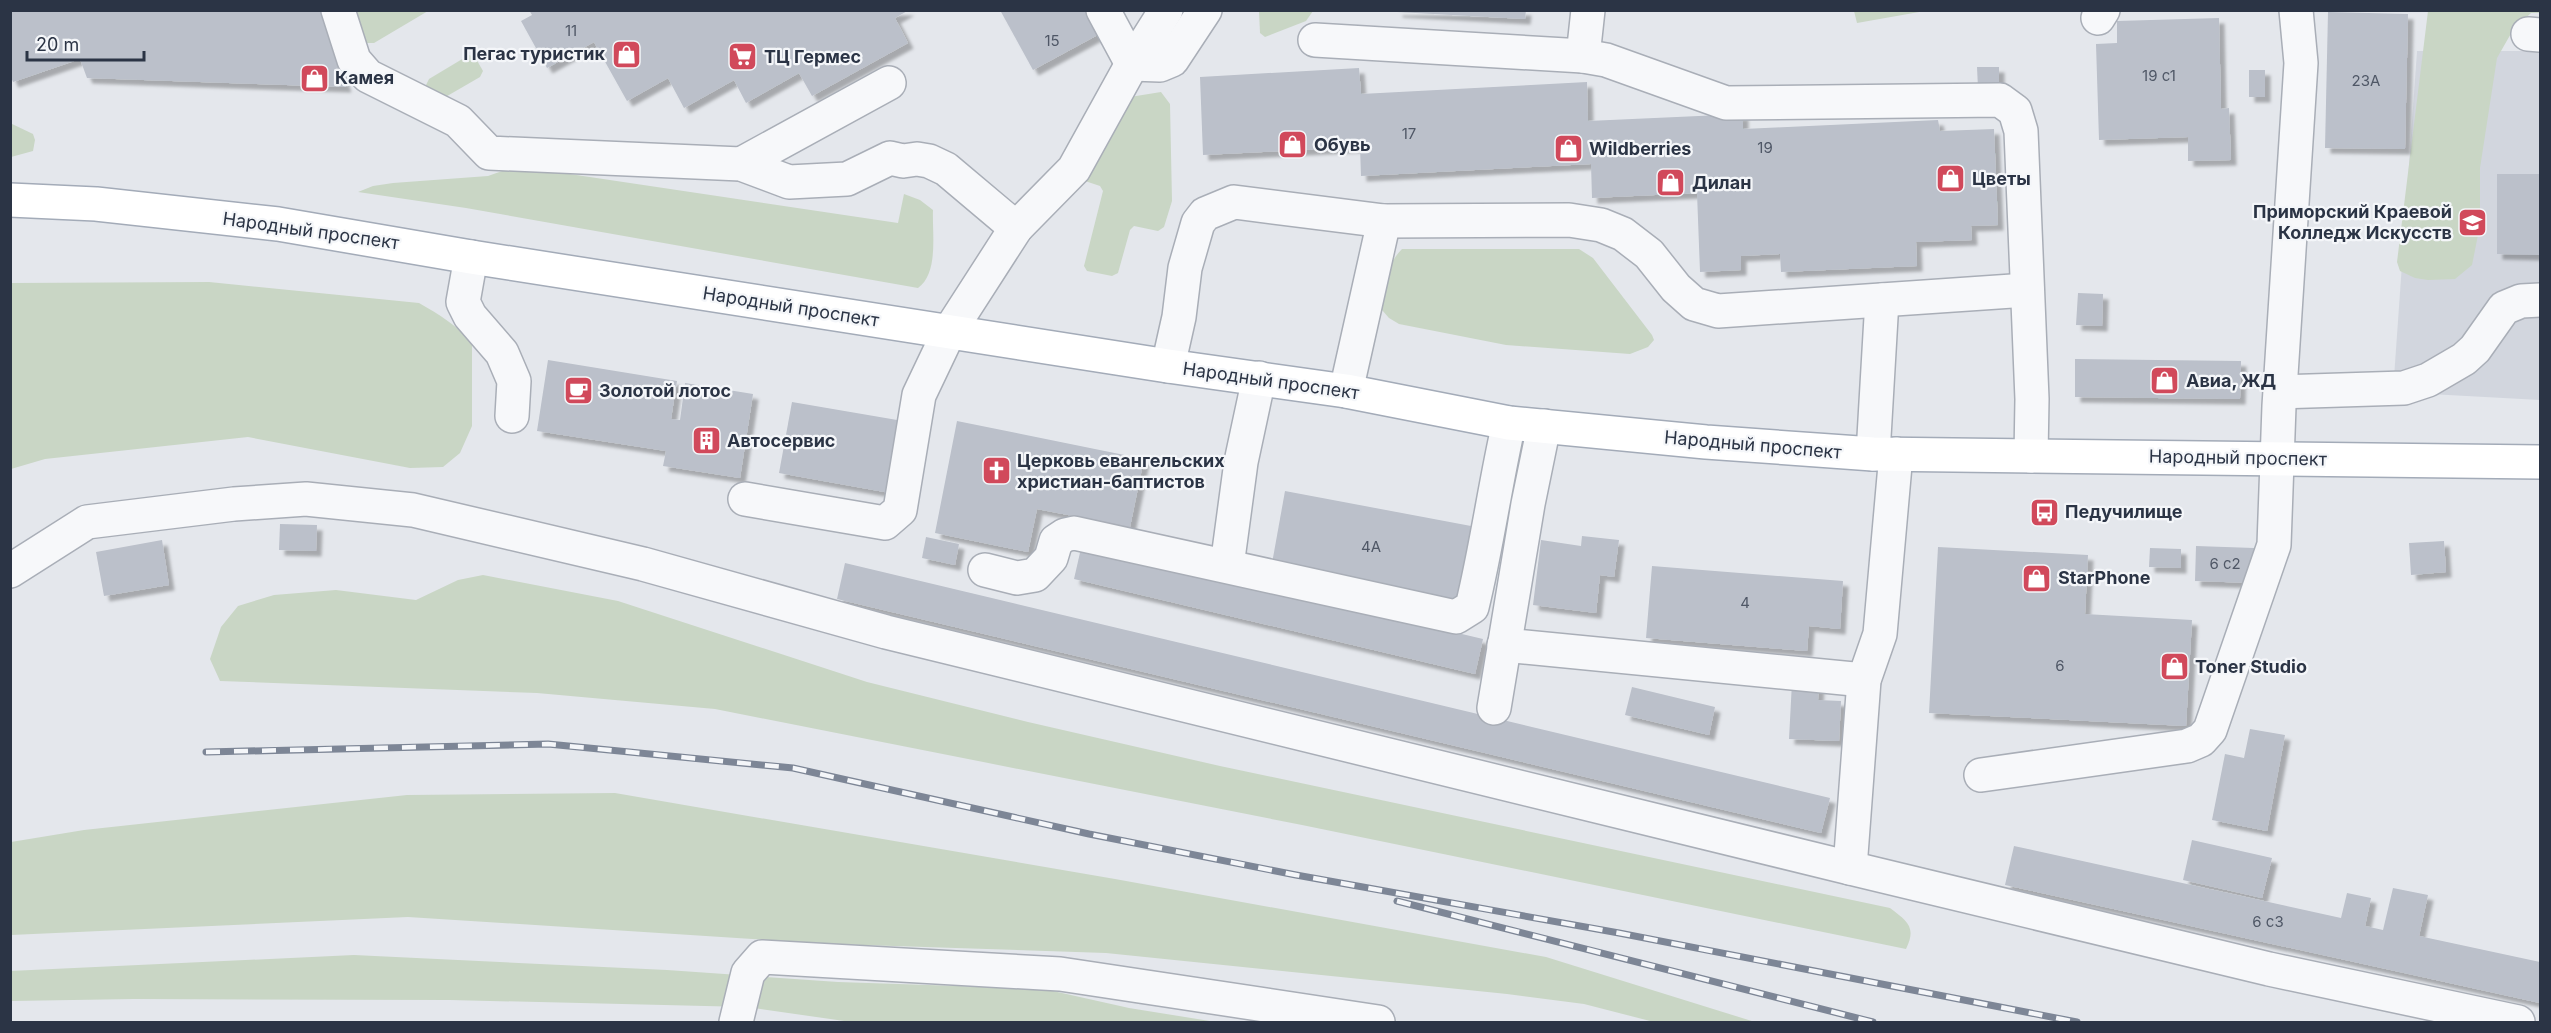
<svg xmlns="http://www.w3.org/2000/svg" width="2551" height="1033" viewBox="0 0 2551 1033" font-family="Inter,sans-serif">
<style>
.built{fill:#d2d6de}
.green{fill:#c9d6c5}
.building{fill:#bbc0ca;filter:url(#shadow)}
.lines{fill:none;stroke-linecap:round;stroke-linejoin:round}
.minor-casing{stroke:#a9aeb7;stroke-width:36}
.major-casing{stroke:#a3abb8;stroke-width:36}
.minor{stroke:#f7f8fa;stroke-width:33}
.major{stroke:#fff;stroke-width:33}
.rail-casing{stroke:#7d8696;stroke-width:7}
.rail{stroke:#f4f6f9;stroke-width:4.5;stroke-dasharray:14;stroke-linecap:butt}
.labels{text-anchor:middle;stroke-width:4.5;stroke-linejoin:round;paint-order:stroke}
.number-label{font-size:15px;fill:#4f5766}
.poi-label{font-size:18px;font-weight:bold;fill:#2b3445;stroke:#f4f6f9;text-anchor:start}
.street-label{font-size:18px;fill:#2b3445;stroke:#f4f6f9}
</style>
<defs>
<filter id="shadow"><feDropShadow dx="5.5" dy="5.5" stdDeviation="1.5" flood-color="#0004"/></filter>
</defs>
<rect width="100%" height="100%" fill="#e4e7ec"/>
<polygon class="built" points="2417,51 2540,51 2540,400 2393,392"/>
<g class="green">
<polygon points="347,11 428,11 374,43 363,43"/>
<polygon points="1259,11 1259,10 1313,11 1306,21 1265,37 1260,33"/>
<polygon points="1854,11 1854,10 1925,11 1857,23"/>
<polygon points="2428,11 2540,11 2540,13 2531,13 2513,30 2497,58 2480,168 2480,225 2472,265 2455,279 2428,280 2415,278 2400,271 2397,262"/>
<polygon points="469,55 475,57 483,71 480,77 442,99 434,99 426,85 429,79"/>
<polygon points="1161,92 1170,104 1172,201 1164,227 1158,231 1134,226 1130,230 1118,273 1112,276 1087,271 1084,266 1103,191 1100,186 1085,181 1082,175 1130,97"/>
<polygon points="10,123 33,134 35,140 33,151 11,157"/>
<path d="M516 166 898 223 904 194 920 200 933 210C932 233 939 273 918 288L466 208 358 192 373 186 393 183 488 176Z"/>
<path d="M1402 249H1579L1593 258 1652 335 1654 340 1648 347 1630 354 1562 349 1506 345 1399 324 1389 318 1382 310C1383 287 1385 266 1402 249Z"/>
<path d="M209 282 419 303C440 315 457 325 472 344V426L460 453 443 467 410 468 248 437 45 459 11 469V283Z"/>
<path d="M483 575 618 601 867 682 1028 722 1220 766 1890 908C1907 921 1917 927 1906 949L1302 825 715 709 537 693 220 681 210 659 221 627 238 606 274 595 336 590 416 600 458 580Z"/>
<polygon points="615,793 1115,879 1546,957 1755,1022 1654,1022 1584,1004 1507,994 1106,953 832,944 408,917 11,935 11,842 84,830 407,795"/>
<polygon points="354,955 667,970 838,982 1044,989 1129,1008 1216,1022 851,1022 747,1007 450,1000 134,999 11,1001 10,971"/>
</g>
<g class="building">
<polygon points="10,10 320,10 346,87 87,78 80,59 13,82 10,75"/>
<polygon points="529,10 909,10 895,18 908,43 812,96 799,73 746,103 734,80 684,108 668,78 627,101 594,42 547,68 521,21 532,15"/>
<polygon points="1000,10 1094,10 1105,31 1033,70"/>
<polygon points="1397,10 1526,10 1525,19 1397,12"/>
<polygon points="2328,12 2408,14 2405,149 2325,148"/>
<polygon points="2219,18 2221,109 2229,108 2231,160 2188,161 2188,137 2099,140 2096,44 2117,43 2117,21"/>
<polygon points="1977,67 1999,67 1999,88 1978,88"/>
<polygon points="1359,68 1361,94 1587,82 1588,121 1743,114 1743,129 1938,120 1940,131 1994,129 1998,225 1971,226 1972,240 1916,242 1917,266 1781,272 1780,254 1741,256 1741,270 1700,272 1697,193 1592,198 1591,164 1361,176 1360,147 1203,155 1200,77"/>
<rect x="2249" y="70" width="16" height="27"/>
<polygon points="2497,174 2540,174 2540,255 2497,254"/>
<polygon points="2078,293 2103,294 2102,326 2076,325"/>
<polygon points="2075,359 2241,361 2240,399 2075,397"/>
<polygon points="548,360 677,381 671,419 680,420 685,383 753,394 740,478 663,466 666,451 537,431"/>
<polygon points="792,402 903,421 890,493 779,473"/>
<polygon points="957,421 1144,459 1130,527 1037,509 1028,552 935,533"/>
<polygon points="1285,491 1471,526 1456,604 1271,569"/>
<polygon points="280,524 317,525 316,551 279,550"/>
<polygon points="1582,536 1619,540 1614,577 1600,575 1596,613 1533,605 1541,540 1581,546"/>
<polygon points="926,537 959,544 955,565 922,558"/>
<polygon points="162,540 169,585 104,596 96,552"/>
<polygon points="2444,541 2446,572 2411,575 2409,543"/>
<polygon points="1082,544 1483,639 1475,674 1074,579"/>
<polygon points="2196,546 2254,548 2254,583 2195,581"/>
<polygon points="1938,547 2088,555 2085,614 2192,620 2186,726 1929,713"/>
<polygon points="2150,548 2181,549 2181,568 2149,567"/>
<polygon points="845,563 1830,798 1821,833 837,599"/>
<polygon points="1652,566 1843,581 1840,629 1809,626 1807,651 1646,638"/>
<polygon points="1792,682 1819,683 1818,700 1841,701 1839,741 1789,739"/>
<polygon points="1632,687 1715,707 1709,735 1625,715"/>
<polygon points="2250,729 2285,735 2267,831 2212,820 2225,754 2244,758"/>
<polygon points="2192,840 2272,858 2262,898 2183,880"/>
<polygon points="2014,846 2341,918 2347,893 2371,898 2365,926 2383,930 2393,888 2428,895 2419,936 2540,962 2540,1003 2005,885"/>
</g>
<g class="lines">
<defs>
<g id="minor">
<polyline points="338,10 354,60 368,76 458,121 489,153 741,164 789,182 847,179 890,158 903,161 917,159 929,161 946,169 1016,228"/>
<polyline points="1103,10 1132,64 1160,65 1172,60 1205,10"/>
<polyline points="2098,18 2103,10"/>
<polyline points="2528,34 2540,35"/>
<polyline points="1315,40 1583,56 1606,60 1726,103 2000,100 2015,111 2021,131 2032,399 2031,456"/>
<polyline points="1583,56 1588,10"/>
<polyline points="741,164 889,83"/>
<polyline points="471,257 463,302 470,316 502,353 514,381 512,416"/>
<polyline points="1168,366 1179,317 1185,268 1198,223 1205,214 1234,202 1384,221 1569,220 1601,225 1623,234 1649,254 1676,288 1694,304 1718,311 2027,290"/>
<polyline points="1346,391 1384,221"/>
<polyline points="2281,392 2404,388 2428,380 2464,359 2475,349 2504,308 2521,301 2540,300"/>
<polyline points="1873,454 1882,300"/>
<polyline points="745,499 885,523 900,510 919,395 949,332 1016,228 1074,169 1132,64 1166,10"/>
<polyline points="1227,566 1241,462 1259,378"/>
<path d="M985 570 1017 578 1035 575 1051 558 1056 541 1065 535 1074 533 1456 617 1472 607C1487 546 1495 484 1509 423"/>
<polyline points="10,571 87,522 234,504 306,499 413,510 643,564 886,632 1850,868 2269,969 2518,1022"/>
<polyline points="1504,645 1864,680"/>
<polyline points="1494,708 1528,504 1544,426"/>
<polyline points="1981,775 2187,746 2201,740 2210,730 2274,545 2279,406 2301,63 2296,10"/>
<polyline points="1850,868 1864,680 1880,634 1896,454"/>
<polyline points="736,1022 748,973 762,957 1060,974 1378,1022"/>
</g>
<polyline id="major" points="10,200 96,204 278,224 471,257 1168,366 1346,391 1509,423 1706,442 1873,454 2540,462"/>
</defs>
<use href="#minor" class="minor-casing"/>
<use href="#major" class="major-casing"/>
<use href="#minor" class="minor"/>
<use href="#major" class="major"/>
<defs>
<g id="rail">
<polyline points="206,752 548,744 793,768 1089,834 1296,875 1619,933 2077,1022"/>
<polyline points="1397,901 1873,1022"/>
</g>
</defs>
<use href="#rail" class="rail-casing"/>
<use href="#rail" class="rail"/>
</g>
<defs>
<symbol id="shop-square" viewBox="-11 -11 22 22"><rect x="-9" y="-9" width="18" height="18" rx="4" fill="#d1495b" stroke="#f4f6f9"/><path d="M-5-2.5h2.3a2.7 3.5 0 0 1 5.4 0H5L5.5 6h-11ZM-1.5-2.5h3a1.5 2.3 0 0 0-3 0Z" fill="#fff"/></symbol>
<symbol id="supermarket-square" viewBox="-11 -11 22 22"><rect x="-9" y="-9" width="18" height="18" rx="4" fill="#d1495b" stroke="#f4f6f9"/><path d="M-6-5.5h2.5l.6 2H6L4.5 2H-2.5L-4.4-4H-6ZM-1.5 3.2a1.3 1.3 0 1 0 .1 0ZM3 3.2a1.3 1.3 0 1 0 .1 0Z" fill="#fff"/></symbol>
<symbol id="university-square" viewBox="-11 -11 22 22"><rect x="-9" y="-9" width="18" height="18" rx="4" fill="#d1495b" stroke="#f4f6f9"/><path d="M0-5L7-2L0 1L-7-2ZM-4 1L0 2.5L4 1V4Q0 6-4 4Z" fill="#fff"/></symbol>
<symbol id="cafe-square" viewBox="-11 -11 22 22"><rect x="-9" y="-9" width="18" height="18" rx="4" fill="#d1495b" stroke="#f4f6f9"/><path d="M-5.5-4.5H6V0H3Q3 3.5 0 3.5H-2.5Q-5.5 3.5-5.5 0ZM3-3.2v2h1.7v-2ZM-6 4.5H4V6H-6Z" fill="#fff"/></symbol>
<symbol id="building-square" viewBox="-11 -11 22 22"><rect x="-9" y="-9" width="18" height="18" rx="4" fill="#d1495b" stroke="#f4f6f9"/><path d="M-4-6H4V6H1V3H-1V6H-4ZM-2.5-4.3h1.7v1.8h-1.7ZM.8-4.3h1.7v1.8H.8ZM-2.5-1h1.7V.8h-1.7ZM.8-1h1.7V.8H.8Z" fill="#fff"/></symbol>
<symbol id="church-square" viewBox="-11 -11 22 22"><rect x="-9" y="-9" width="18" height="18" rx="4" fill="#d1495b" stroke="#f4f6f9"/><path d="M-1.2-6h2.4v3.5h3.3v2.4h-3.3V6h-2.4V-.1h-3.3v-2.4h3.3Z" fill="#fff"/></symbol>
<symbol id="bus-square" viewBox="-11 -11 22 22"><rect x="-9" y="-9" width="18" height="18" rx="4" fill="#d1495b" stroke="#f4f6f9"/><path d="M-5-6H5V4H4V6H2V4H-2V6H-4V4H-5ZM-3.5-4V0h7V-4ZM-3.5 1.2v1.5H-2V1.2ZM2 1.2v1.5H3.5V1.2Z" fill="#fff"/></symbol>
</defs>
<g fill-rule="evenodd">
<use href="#shop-square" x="610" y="38" width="33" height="33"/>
<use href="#supermarket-square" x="726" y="40" width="33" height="33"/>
<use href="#shop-square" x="298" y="62" width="33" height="33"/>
<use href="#shop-square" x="1276" y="128" width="33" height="33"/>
<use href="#shop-square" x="1552" y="132" width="33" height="33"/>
<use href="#shop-square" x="1934" y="162" width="33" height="33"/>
<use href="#shop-square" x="1654" y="166" width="33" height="33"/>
<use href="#university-square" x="2456" y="206" width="33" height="33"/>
<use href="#shop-square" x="2148" y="364" width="33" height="33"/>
<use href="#cafe-square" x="562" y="374" width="33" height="33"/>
<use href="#building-square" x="690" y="424" width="33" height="33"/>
<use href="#church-square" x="980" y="454" width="33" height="33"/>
<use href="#bus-square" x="2028" y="496" width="33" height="33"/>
<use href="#shop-square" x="2020" y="562" width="33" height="33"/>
<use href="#shop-square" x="2158" y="650" width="33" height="33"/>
</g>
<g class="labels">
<g class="number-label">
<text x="571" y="36">11</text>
<text x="1052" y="46">15</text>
<text x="2159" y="81">19 с1</text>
<text x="2366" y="86">23А</text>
<text x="1409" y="139">17</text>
<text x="1765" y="153">19</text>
<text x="1371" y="552">4А</text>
<text x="2225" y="569">6 с2</text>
<text x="1745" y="608">4</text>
<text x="2060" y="671">6</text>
<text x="2268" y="927">6 с3</text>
</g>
<g class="poi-label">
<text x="605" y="60" text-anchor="end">Пегас туристик</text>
<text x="764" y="63">ТЦ Гермес</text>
<text x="335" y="84">Камея</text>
<text x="1314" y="151">Обувь</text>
<text x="1589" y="155">Wildberries</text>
<text x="1972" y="185">Цветы</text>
<text x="1692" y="189">Дилан</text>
<text x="2452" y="218" text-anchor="end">Приморский Краевой<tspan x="2452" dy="21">Колледж Искусств</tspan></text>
<text x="2186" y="387">Авиа, ЖД</text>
<text x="599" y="397">Золотой лотос</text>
<text x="727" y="447">Автосервис</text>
<text x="1017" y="467">Церковь евангельских<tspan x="1017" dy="21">христиан-баптистов</tspan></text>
<text x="2065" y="518">Педучилище</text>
<text x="2058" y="584">StarPhone</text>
<text x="2195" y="673">Toner Studio</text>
</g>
<g class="street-label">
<text transform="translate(311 231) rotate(8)" y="6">Народный проспект</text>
<text transform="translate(791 307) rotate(9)" y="6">Народный проспект</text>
<text transform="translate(1271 381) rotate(8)" y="6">Народный проспект</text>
<text transform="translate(1753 445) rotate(5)" y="6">Народный проспект</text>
<text transform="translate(2238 458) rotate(1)" y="6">Народный проспект</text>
</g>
</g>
<rect width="2551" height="1033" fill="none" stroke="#2b3445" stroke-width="24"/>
<path d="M27 51v9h117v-9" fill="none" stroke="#2b3445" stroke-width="3"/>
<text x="36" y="51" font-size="18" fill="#2b3445" stroke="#f4f6f9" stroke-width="4.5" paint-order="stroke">20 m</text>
</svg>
